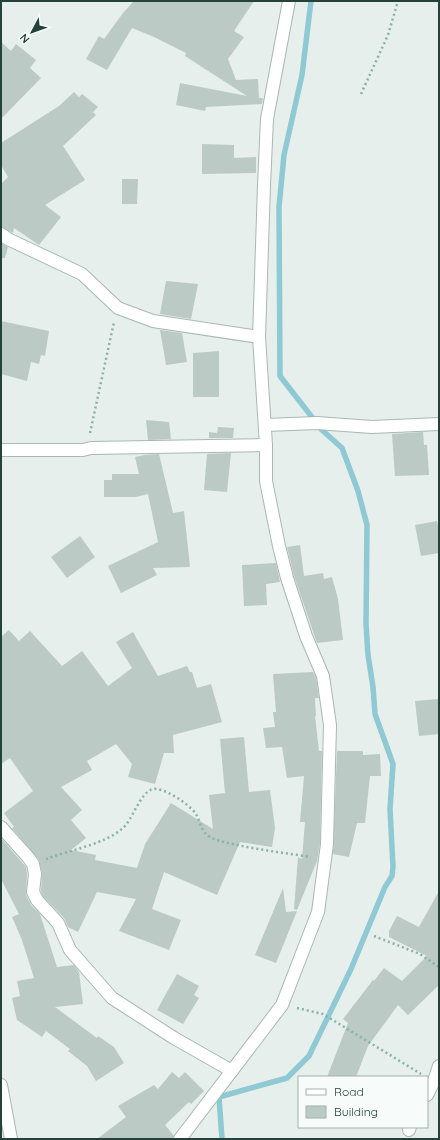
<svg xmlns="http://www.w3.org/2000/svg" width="440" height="1140" viewBox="0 0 440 1140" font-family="Quicksand,sans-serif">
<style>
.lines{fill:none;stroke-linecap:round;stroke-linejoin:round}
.stream{stroke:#8ec9d4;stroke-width:5.5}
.building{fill:#bbcac4}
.street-casing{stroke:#a8b8b2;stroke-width:14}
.path{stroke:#86b3a5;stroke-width:2.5;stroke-dasharray:2 3;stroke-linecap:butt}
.street{stroke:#fff;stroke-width:12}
</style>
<rect width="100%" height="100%" fill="#e6efeb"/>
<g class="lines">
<polyline class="stream" points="222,1139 219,1097 287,1078 309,1056 351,969 385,887 392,876 393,867 390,809 393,764 375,714 373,687 368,655 366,624 367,525 358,491 342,448 322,430 280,376 279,207 284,155 302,75 311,1"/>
</g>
<g class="building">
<polygon points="134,1 254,1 234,31 244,37 228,59 236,80 258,79 259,98 263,98 262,104 206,107 205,111 176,105 180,83 247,96 185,56 186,53 154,37 132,28 107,70 86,59 99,36 104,39 123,13"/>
<polygon points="1,42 11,51 16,44 36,60 30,68 41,78 1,119"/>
<polygon points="74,92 79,97 82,94 98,107 93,112 96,115 63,146 85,180 45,205 61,217 39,245 14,228 13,233 1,227 1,184 8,177 1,165 1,143 59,106"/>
<polygon points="202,144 234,145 234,158 256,157 256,173 202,174"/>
<polygon points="122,179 138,179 137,204 122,204"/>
<polygon points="1,243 8,247 5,258 1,258"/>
<polygon points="166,281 198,284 191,319 160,314"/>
<polygon points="1,321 49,331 45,356 41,355 39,364 31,362 27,381 1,374"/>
<polygon points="160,330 182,333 187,362 166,365"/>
<polygon points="219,351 219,397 193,397 193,353"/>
<polygon points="146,420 169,422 171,439 148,440"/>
<polygon points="218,427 234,428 233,438 209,438 209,432 217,433"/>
<polygon points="423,432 424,445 427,445 429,475 395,476 392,434"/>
<polygon points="231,453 227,492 204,490 207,454"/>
<polygon points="159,454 173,513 184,511 190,567 153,568 157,575 121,593 108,566 158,542 148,494 136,497 104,497 104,480 112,480 112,474 139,474 135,457 145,455"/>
<polygon points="437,521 439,532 439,553 421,556 415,525"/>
<polygon points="80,536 95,557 67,578 51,557"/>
<polygon points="300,545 304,576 323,573 324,579 332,577 338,599 343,640 317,643 294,576 287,547"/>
<polygon points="276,563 280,582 266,584 267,605 244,606 242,565"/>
<polygon points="9,630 19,641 30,631 62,666 82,651 108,686 132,668 116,642 133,632 158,676 187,666 190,672 192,672 197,688 211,684 222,722 173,735 174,753 164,753 155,784 128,777 132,764 116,744 87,761 92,770 61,787 82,810 71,820 86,838 71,850 96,855 95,860 137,868 145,844 171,803 213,829 209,795 225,793 220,739 244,737 249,792 270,790 275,828 272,847 240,842 217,895 164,872 152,909 181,920 169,950 119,931 136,899 97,892 78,932 68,927 64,918 43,896 41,891 42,873 39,860 12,828 14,827 4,813 33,791 10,758 1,764 1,637"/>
<polygon points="313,672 316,678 319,698 315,698 316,716 315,716 319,751 322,751 320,843 317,861 297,910 294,909 298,857 302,859 305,822 300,822 304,776 287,778 282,747 266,748 263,728 275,727 273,712 276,712 273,674"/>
<polygon points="439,699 439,734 419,736 415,701"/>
<polygon points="337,751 363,751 363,755 380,754 381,776 370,776 365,823 357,823 349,857 333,854"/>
<polygon points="1,838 26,867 27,874 26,895 31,905 40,914 57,967 74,965 79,972 83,1004 55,1007 97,1038 98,1036 114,1047 124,1063 96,1081 87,1066 68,1051 70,1049 46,1031 42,1037 17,1020 12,998 20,996 17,981 34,978 22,940 12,917 19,914 1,879"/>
<polygon points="283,888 286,912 297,911 276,963 255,955"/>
<polygon points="439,891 439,985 408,1015 398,1005 368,1046 356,1077 327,1077 348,1023 343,1019 373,980 374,981 384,968 402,981 427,956 389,937 389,931 397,916 419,927"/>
<polygon points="177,974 199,986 194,995 199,998 183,1024 157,1010"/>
<polygon points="172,1072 179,1078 185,1072 204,1091 191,1104 189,1102 165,1125 174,1136 173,1139 97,1139 126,1117 118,1106 154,1085 158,1089"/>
</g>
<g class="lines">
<defs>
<g id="street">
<polyline points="1,234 8,239 82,274 118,308 153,321 259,337"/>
<polyline points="265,425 317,423 372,427 439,424"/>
<polyline points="1,450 83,450 91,448 266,445"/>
<polyline points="1,827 28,857 33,864 35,874 33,892 37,900 58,923 70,950 112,998 174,1038 232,1071"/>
<polyline points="1,1085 11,1139"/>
<polyline points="427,1095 434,1081 439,1066"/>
<polyline points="409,1130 410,1127"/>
<polyline points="180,1139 282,1005 318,912 327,844 330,725 323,676 306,636 287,578 279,546 266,481 266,445 259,337 264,185 267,119 289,1"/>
</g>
</defs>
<use href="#street" class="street-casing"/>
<g class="path">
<polyline points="361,94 388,35 398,1"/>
<polyline points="90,433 114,322"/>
<path d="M46 859C70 850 102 845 122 829 133 820 140 792 153 789 164 787 190 805 196 814 201 823 201 832 210 837 217 841 225 842 233 844 259 850 285 853 311 857"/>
<polyline points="374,936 420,954 439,967"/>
<polyline points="297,1008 323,1014 421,1074"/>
</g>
<use href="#street" class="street"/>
</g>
<rect width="440" height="1140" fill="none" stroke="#24423a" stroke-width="4"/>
<rect x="298" y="1076" width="130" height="52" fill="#f7fbf9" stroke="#a3b1ad"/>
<rect x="306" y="1089" width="20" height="6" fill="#ffffff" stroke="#a3b1ad"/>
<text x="334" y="1096" font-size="12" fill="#24423a">Road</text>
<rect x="306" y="1106" width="20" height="12" fill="#bbcac4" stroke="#a3b1ad"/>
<text x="334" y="1116" font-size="12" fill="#24423a">Building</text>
<g transform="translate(32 32) rotate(229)" stroke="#f7fbf9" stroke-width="3" paint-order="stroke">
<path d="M0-3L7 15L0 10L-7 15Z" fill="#24423a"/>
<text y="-6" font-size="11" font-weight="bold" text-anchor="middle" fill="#24423a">N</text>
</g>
</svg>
